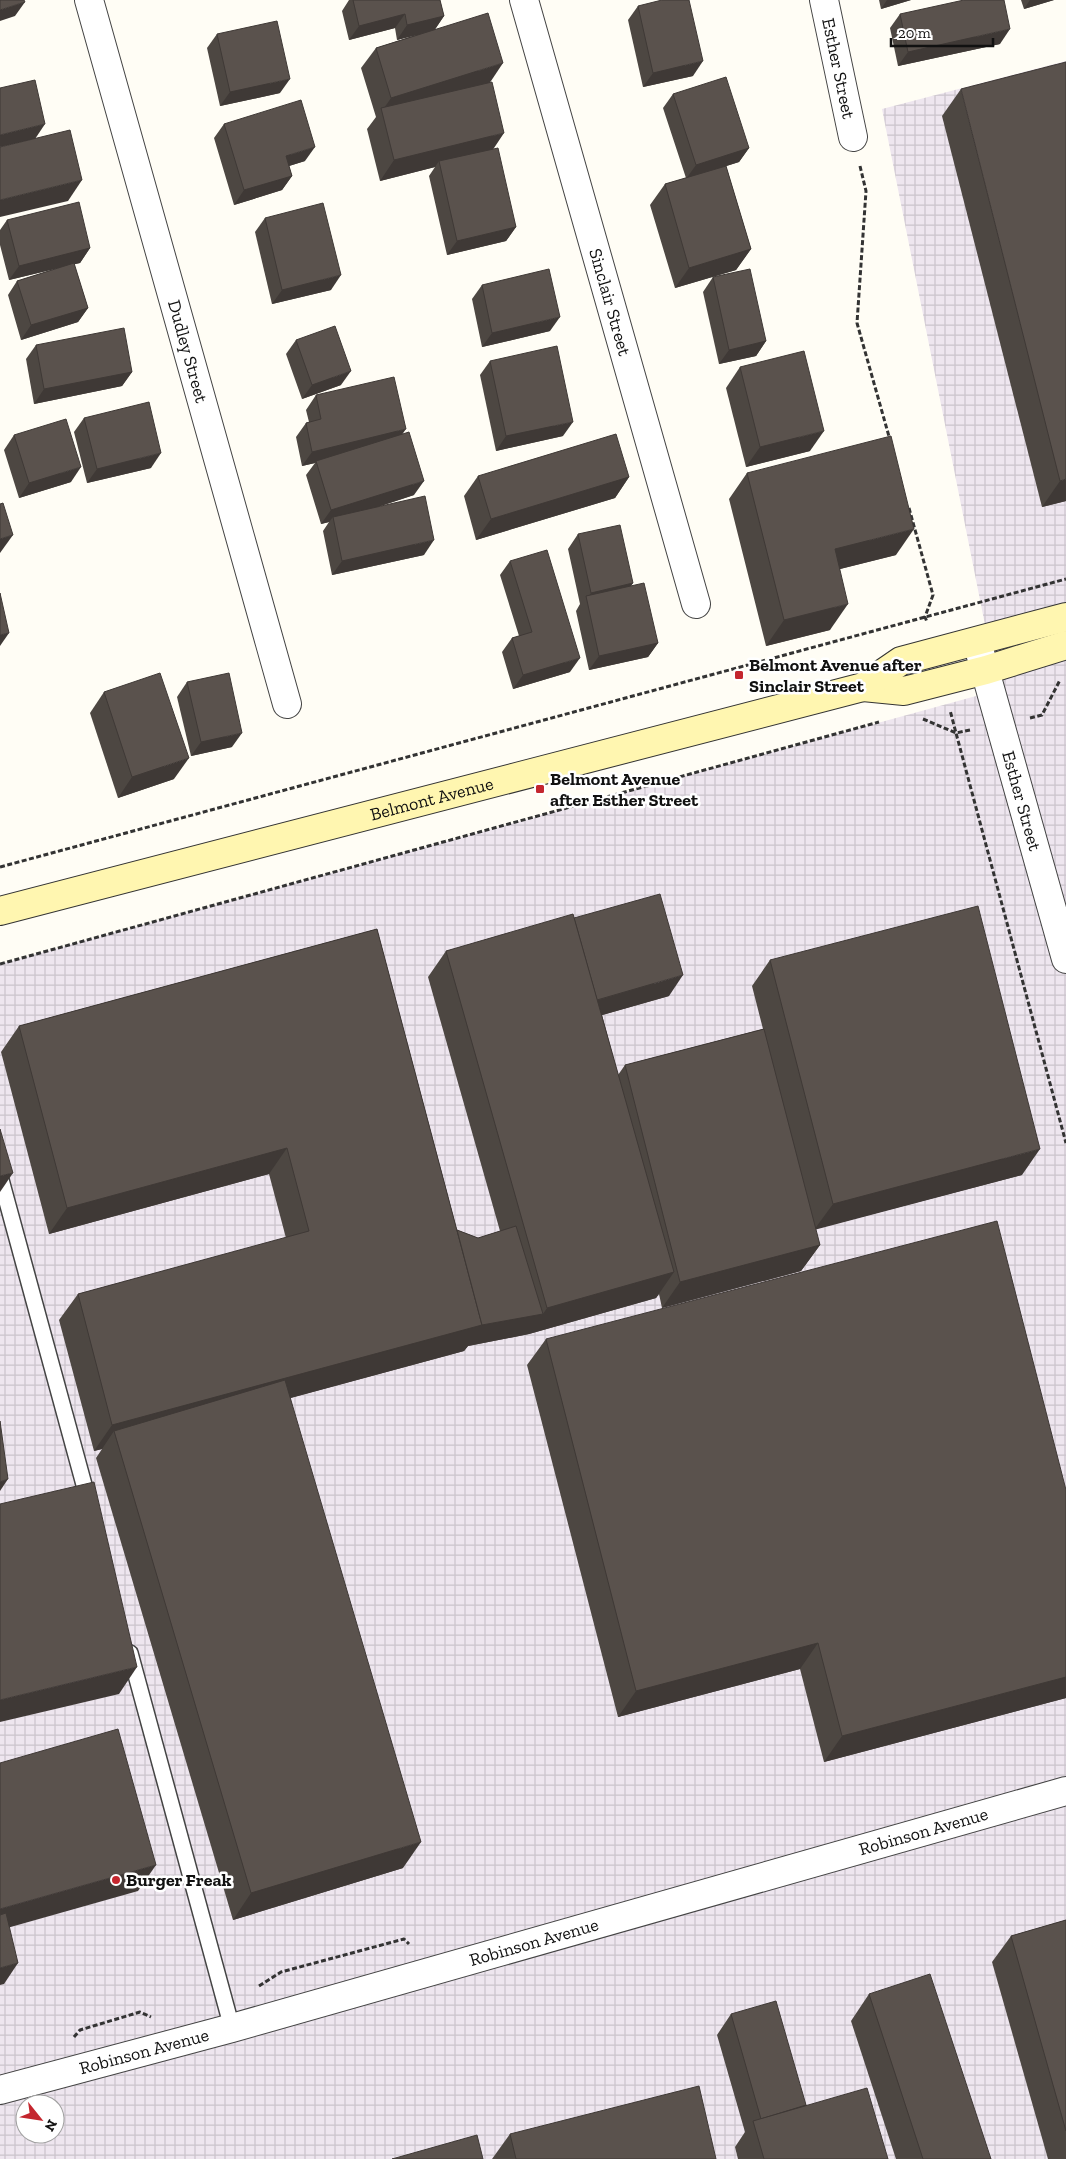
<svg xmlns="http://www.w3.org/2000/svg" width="1066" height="2159" viewBox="0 0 1066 2159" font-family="'Zilla Slab',serif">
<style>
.industrial{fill:url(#industrial-grid);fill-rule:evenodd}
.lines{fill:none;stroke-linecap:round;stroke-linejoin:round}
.service-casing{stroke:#444;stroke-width:18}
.minor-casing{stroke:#444;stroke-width:30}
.secondary-casing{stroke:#333;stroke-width:30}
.path{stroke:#333;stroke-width:3;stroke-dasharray:5 2.5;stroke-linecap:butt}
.service{stroke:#fff;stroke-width:15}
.minor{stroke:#fff;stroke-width:28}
.secondary{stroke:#fff6b0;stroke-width:28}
.wall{fill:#4d4742}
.shaded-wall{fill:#3f3936}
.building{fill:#5a524d;stroke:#3f3936}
.poi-dot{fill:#c4262e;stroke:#fff;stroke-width:2}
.labels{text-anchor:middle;stroke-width:5;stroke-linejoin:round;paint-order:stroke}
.street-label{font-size:18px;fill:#111;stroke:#fff}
.poi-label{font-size:18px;font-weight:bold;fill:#111;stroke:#fff;text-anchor:start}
</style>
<defs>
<pattern id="industrial-grid" width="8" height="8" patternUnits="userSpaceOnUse" patternTransform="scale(1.25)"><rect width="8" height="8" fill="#eee6ef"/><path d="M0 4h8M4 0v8" fill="none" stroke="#cbc4cc"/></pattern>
</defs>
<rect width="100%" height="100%" fill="#fffdf5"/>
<path class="industrial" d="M1066 61V2159H0V964L998 690 882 109ZM25 2104H55V2134H25Z"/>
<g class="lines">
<defs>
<g id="service">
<polyline points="0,1176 89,1503"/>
<polyline points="130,1653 232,2028"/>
</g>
<g id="minor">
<path id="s1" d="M89 0 287 704"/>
<path id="s2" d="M524 0 696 604"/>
<path id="s3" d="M824 0 853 137"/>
<path id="s4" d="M977 642 1066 959"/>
<path id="s5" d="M0 2090 232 2028 1066 1791"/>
</g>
<g id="secondary">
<polyline points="863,687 904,691 986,670 1066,645"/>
<path id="s6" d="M0 911 863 687 901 661 1066 617"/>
</g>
</defs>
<use href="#service" class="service-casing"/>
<use href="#minor" class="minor-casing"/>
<use href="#secondary" class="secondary-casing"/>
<g class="path">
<polyline points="860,166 866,191 857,323 890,440"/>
<polyline points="909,508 933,595 925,617 927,622"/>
<polyline points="1030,718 1042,715 1060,680"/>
<polyline points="923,719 956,733 950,710"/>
<polyline points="970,730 956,733 1066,1143"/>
<polyline points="0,867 1066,579"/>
<polyline points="0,964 879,722"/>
<polyline points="259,1986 281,1972 404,1939 409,1944"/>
<polyline points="74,2037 80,2030 140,2012 151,2017"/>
</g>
<use href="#service" class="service"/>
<use href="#minor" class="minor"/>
<use href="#secondary" class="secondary"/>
</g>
<g class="wall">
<polygon points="349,0 440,0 444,16 435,29 490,82 493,149 516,227 506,241 447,255 429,176 435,167 380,181 367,129 376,117 361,68 376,48 419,34 397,40 395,28 349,40 342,11"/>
<polygon points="879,0 911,0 881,9"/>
<polygon points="1021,0 1054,0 1024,9"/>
<polygon points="638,6 693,76 643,87 628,20"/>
<polygon points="900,14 1000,44 898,66 890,28"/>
<polygon points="217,34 280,93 220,106 207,48"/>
<polygon points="961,89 1066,501 1042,507 942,116"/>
<polygon points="673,94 749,148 739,162 726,166 751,249 736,270 675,288 650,205 665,184 686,178 663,108"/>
<polygon points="224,124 305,161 289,166 292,176 282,190 234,205 214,138"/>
<polygon points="265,218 331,290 272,304 255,232"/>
<polygon points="7,220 90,248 80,263 74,264 88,308 78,322 21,340 8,295 17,281 62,267 9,280 0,245 0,230"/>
<polygon points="713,277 766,341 756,356 719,364 703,292"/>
<polygon points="482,285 550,331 482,347 472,299"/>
<polygon points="296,340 341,385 302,399 286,354"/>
<polygon points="36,345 132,372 122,386 34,404 26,359"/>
<polygon points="490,361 563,436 496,451 480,375"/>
<polygon points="740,367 810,451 746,467 726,388"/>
<polygon points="316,395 403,434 414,495 378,507 424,555 332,575 323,531 329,522 321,524 306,475 315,463 302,466 296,437 306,423 309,422 306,410"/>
<polygon points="84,418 151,468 87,483 74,432"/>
<polygon points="14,435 71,482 19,498 4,450"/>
<polygon points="747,473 896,555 840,569 830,630 766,646 729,499"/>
<polygon points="478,476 629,477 615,498 476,540 464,496"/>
<polygon points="578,534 633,583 630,587 658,643 648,657 589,670 576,611 580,604 568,549"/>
<polygon points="510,561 570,672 513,689 502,652 512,638 519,636 500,575"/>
<polygon points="187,682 232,747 191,756 177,697"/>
<polygon points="104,692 174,779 118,798 90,713"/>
<polygon points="574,918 669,996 602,1015 618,1075 625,1065 763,1029 752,986 770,960 1022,1175 815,1229 820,1245 801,1271 662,1308 659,1294 656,1298 529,1334 468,1346 464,1351 290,1398 403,1868 233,1920 96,1458 102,1449 94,1451 59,1320 78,1294 286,1238 269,1174 49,1234 1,1052 19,1026 377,929 457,1230 478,1238 500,1231 428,977 446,951"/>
<polygon points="546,1339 1066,1490 1066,1698 824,1762 800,1669 618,1717 527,1365"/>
<polygon points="1066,1920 1066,2159 1048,2159 992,1962 1011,1936"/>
<polygon points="869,1994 991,2159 896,2159 851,2021"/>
<polygon points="731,2014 806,2105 888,2159 738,2159 735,2147 745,2132 717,2035"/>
<polygon points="510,2134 716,2159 492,2159"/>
</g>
<g class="shaded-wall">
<polygon points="887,0 911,0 881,9"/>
<polygon points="1030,0 1054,0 1024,9"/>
<polygon points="25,2 15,16 0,21 0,10"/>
<polygon points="405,14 395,28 349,40 359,26"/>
<polygon points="444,16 434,31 397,40 407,25"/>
<polygon points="1010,29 1000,44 898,66 908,52"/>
<polygon points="703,61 693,76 643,87 653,73"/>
<polygon points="503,63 489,84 382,111 391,98"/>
<polygon points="290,79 280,93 220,106 230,92"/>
<polygon points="45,124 35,139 0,147 0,135"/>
<polygon points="504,133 490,154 439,161 435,167 380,181 394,160"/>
<polygon points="315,147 305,161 276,170 286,156"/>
<polygon points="749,148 739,162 686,179 696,165"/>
<polygon points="292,176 282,190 234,205 244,190"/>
<polygon points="82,180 68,201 0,217 0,200"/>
<polygon points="516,227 506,241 447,255 457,241"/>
<polygon points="90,248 80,263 9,280 19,266"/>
<polygon points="751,249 736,270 675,288 689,268"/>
<polygon points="341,275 331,290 272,304 282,290"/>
<polygon points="88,308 78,322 21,340 31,325"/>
<polygon points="560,317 550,331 482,347 492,333"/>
<polygon points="766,341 756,356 719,364 729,350"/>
<polygon points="351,371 341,385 302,399 312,385"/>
<polygon points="132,372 122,386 34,404 44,389"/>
<polygon points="573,422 563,436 496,451 506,436"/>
<polygon points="406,429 396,443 316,461 315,463 302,466 312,452"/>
<polygon points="824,431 810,451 746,467 760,447"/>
<polygon points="161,453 151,468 87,483 97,469"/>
<polygon points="81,467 71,482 19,498 29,483"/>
<polygon points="629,477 615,498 476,540 491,519"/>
<polygon points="1066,479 1066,501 1042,507 1060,481"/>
<polygon points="424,481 414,495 334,521 333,517 329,522 321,524 331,510"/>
<polygon points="914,529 896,555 816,575 835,549"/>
<polygon points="13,535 0,553 0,539"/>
<polygon points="434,540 424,555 332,575 342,561"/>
<polygon points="633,583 623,598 586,600 591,593"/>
<polygon points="848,604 830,630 766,646 784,620"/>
<polygon points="9,633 0,646 0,635"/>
<polygon points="658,643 648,657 589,670 599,656"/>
<polygon points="580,658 570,672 513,689 523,675"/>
<polygon points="242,733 232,747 191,756 201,742"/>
<polygon points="189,758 174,779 118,798 132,777"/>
<polygon points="683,975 669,996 578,1022 592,1002"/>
<polygon points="287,1148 269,1174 49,1234 67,1208"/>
<polygon points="1040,1149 1022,1175 814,1230 833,1204"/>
<polygon points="13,1173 0,1192 0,1176"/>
<polygon points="820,1245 801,1271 662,1308 680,1282"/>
<polygon points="674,1272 656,1298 529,1334 468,1346 464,1351 118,1445 114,1431 102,1449 94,1451 112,1425 477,1326 543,1314 547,1308"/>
<polygon points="8,1479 0,1491 0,1482"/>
<polygon points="818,1643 800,1669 618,1717 636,1691"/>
<polygon points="137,1667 119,1694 0,1722 0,1700"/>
<polygon points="1066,1677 1066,1698 824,1762 842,1736"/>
<polygon points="421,1842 403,1868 233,1920 251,1893"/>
<polygon points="156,1865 138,1891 0,1930 0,1909"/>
<polygon points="18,1963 4,1984 0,1985 0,1968"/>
</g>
<g class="building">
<polygon points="0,0 24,0 25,2 0,10"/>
<polygon points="353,0 440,0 444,16 407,25 405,14 359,26"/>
<polygon points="662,0 689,0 703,61 653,73 638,6"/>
<polygon points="964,0 1004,0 1010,29 908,52 900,14"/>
<polygon points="488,13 503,63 391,98 376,48"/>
<polygon points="277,21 290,79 230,92 217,34"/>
<polygon points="1066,62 1066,479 1060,481 961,89"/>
<polygon points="726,77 749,148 696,165 673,94"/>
<polygon points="35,80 45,124 0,135 0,88"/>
<polygon points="492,82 504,133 394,160 381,108"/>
<polygon points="301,100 315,147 286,156 292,176 244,190 224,124"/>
<polygon points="70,130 82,180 0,200 0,147"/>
<polygon points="498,148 516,227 457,241 439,161"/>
<polygon points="726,166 751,249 689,268 665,184"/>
<polygon points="79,202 90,248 19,266 7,220"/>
<polygon points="323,203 341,275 282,290 265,218"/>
<polygon points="74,263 88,308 31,325 17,281"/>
<polygon points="549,269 560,317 492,333 482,285"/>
<polygon points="750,269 766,341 729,350 713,277"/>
<polygon points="335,326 351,371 312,385 296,340"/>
<polygon points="124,328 132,372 44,389 36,345"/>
<polygon points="557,346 573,422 506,436 490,361"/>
<polygon points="804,351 824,431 760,447 740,367"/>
<polygon points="394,377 406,429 312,452 306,423 321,419 316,395"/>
<polygon points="149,402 161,453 97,469 84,418"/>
<polygon points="66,419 81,467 29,483 14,435"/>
<polygon points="409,432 424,481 331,510 316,461"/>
<polygon points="616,434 629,477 491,519 478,476"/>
<polygon points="891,436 914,529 835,549 848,604 784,620 747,473"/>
<polygon points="425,496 434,540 342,561 333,517"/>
<polygon points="3,503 13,535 0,539 0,504"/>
<polygon points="620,525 633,583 591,593 578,534"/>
<polygon points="547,550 580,658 523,675 512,638 532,632 510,561"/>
<polygon points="644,583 658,643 599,656 586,596"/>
<polygon points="0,593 9,633 0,635"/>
<polygon points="160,673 189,758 132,777 104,692"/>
<polygon points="229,673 242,733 201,742 187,682"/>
<polygon points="660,894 683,975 597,1000 574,918"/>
<polygon points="978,906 1040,1149 833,1204 770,960"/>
<polygon points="573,914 674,1272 547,1308 446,951"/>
<polygon points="377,929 482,1325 112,1425 78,1294 309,1231 287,1148 67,1208 19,1026"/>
<polygon points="764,1029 820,1245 680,1282 625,1065"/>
<polygon points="0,1129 13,1173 0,1176"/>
<polygon points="997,1221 1066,1490 1066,1677 842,1736 818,1643 636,1691 546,1339"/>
<polygon points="516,1226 543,1314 482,1325 457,1230 478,1238"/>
<polygon points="285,1380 421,1842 251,1893 114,1431"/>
<polygon points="0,1421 8,1479 0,1482"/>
<polygon points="94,1482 137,1667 0,1700 0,1504"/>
<polygon points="118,1729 156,1865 0,1909 0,1763"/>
<polygon points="6,1913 18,1963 0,1968 0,1915"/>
<polygon points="1066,1920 1066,2131 1011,1936"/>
<polygon points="930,1974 991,2159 923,2159 869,1994"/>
<polygon points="776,2001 806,2105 761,2119 731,2014"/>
<polygon points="699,2086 716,2159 516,2159 510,2134"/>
<polygon points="867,2088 888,2159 764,2159 753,2121"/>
<polygon points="477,2135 483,2159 392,2159"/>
</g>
<g class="poi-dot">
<rect x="734" y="670" width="10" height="10" rx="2.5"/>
<rect x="535" y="784" width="10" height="10" rx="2.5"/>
<circle cx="116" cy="1880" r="5"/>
</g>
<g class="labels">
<g class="street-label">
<text dy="6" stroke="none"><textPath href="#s3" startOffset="70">Esther Street</textPath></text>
<text dy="6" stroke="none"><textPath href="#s2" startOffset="314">Sinclair Street</textPath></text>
<text dy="6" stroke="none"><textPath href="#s1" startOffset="365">Dudley Street</textPath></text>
<text dy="6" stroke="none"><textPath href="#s6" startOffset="446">Belmont Avenue</textPath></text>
<text dy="6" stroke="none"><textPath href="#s4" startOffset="165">Esther Street</textPath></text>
<text dy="6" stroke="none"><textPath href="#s5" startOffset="959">Robinson Avenue</textPath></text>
<text dy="6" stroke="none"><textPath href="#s5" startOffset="554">Robinson Avenue</textPath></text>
<text dy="6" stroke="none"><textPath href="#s5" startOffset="149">Robinson Avenue</textPath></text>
</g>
<g class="poi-label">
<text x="749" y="671">Belmont Avenue after<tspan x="749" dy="21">Sinclair Street</tspan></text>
<text x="550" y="785">Belmont Avenue<tspan x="550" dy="21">after Esther Street</tspan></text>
<text x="126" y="1886">Burger Freak</text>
</g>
</g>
<g transform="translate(40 2119) rotate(120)"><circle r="24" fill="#ffffff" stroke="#a0a0a0"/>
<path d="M0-4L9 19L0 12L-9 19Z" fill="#c4262e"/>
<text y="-8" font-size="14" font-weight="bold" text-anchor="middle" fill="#111111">N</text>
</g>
<path d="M891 38v8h102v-8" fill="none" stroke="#111111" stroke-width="2.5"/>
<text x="898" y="38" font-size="15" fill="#111111" stroke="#ffffff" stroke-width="4" paint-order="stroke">20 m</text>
</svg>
